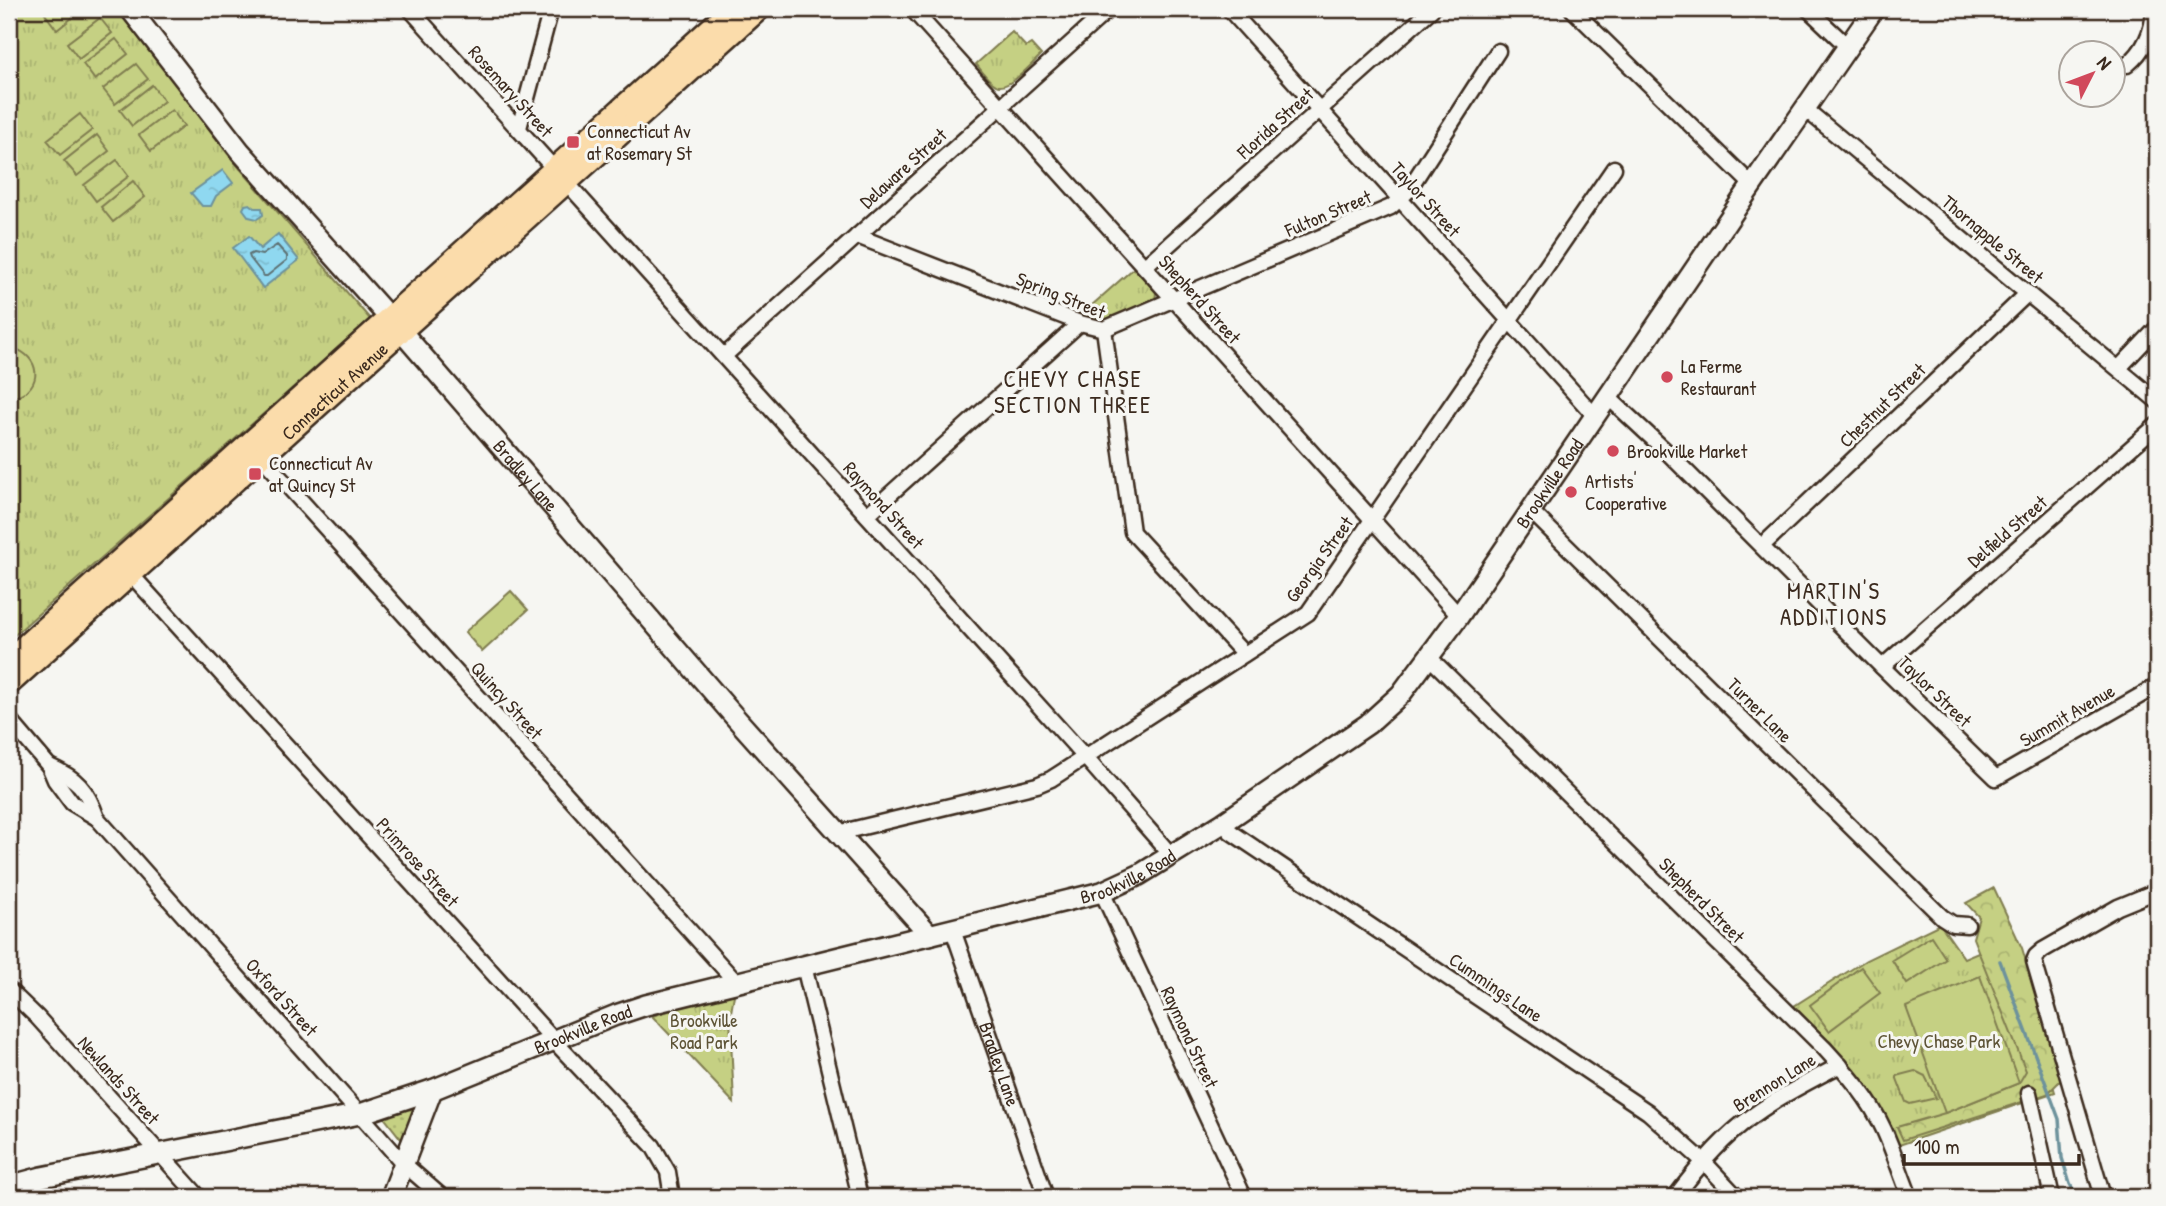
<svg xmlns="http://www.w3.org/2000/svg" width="2166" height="1206" viewBox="0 0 2166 1206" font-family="'Patrick Hand',sans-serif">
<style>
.grass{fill:url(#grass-tufts);stroke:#807d50;stroke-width:2}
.forest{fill:url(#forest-crowns);stroke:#807d50;stroke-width:2}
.garden{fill:url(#garden-dots);stroke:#807d50;stroke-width:2}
.pitch{fill:#c5d083;stroke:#807d50;stroke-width:2}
.water{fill:url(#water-ripples);stroke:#6d929c;stroke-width:2}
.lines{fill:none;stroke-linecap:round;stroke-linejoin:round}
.shore{stroke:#5d7072;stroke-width:2}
.stream{stroke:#6d929c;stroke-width:3.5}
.street-casing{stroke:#3b2a1e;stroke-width:19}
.secondary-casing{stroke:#3b2a1e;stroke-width:24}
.primary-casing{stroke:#3b2a1e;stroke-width:26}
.street{stroke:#f6f6f2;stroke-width:14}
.secondary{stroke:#f6f6f2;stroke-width:19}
.primary{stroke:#fbdcab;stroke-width:21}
.poi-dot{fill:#d1495b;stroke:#f6f6f2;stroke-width:2.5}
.labels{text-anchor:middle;stroke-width:6;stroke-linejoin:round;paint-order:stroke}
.street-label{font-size:19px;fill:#3b2a1e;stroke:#f6f6f2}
.poi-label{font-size:19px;fill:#3b2a1e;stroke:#f6f6f2;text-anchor:start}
.park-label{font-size:19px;fill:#5e5437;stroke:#f6f6f2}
.quarter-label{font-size:23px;letter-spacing:2px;fill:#3b2a1e;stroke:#f6f6f2}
</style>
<defs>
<pattern id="grass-tufts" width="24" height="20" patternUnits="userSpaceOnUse" patternTransform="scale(1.75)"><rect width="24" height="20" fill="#c5d083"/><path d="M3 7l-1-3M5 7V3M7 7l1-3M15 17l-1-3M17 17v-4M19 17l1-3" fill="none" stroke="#aab371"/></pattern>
<pattern id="forest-crowns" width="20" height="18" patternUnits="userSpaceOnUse" patternTransform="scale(1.75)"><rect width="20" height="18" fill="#c5d083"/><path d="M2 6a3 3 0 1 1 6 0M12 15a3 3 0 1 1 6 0" fill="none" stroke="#aab371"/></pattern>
<pattern id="garden-dots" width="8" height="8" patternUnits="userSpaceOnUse" patternTransform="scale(1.75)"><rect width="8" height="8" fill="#c5d083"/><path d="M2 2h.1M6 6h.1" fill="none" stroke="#aab371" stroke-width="1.8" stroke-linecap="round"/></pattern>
<pattern id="water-ripples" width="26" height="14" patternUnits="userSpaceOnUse" patternTransform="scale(1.75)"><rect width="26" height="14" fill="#8fd8f0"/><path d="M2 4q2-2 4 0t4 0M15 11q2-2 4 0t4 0" fill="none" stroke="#7cbacd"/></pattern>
</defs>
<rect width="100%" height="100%" fill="#f6f6f2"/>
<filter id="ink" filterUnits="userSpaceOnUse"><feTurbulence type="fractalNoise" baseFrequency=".0143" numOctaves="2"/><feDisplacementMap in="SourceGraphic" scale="14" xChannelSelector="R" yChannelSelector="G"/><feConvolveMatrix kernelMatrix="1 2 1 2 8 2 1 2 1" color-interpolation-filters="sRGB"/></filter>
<g filter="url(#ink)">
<g class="grass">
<polygon points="9,9 118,9 231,158 370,319 9,640"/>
<path d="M1012 32 1026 47 1031 44 1041 55C1032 64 1007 92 996 85 988 81 982 71 976 64Z"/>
<polygon points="1134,268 1156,292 1155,302 1105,324 1082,314"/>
<polygon points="1940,924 1964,958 2009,939 2055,1092 1899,1145 1874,1097 1856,1072 1794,1006 1866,960"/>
<polygon points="721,995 734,995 730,1018 734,1103 652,1016"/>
</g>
<polygon class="forest" points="1994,888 2022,948 2061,1080 2047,1094 1903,1140 1897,1127 1945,1113 2019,1083 2026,1071 1973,938 1979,917 1966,903"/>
<polygon class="garden" points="412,1107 415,1111 405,1144 383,1116"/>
<g class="pitch">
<polygon points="51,9 83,9 57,30 45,14"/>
<polygon points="100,18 112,33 79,59 67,43"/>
<polygon points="116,39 128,54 95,80 83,64"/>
<polygon points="136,64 148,79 115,104 103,89"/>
<polygon points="152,85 164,101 132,126 120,110"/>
<polygon points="172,110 184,126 151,151 139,135"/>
<polygon points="80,114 92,130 60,155 47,140"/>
<polygon points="97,135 109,151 77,176 64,161"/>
<polygon points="117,160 129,176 96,201 84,185"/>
<polygon points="133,181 145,197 113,222 101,207"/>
<path d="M9 347C36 352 47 382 19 396H9Z"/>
<polygon points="511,591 528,610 482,652 465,632"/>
<polygon points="1931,936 1946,959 1907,984 1892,960"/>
<polygon points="1861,967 1880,993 1829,1031 1810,1005"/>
<polygon points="1980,976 2019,1083 1945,1113 1906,1007"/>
<polygon points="1915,1071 1925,1076 1936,1098 1910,1104 1906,1102 1896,1076"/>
</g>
<g class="water">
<polygon points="223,170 233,183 216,196 211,206 202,206 191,193"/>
<polygon points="250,204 255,208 262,208 263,215 257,219 249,217 243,209 245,205"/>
<polygon points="278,234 299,260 263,288 233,248 249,236 260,249"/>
</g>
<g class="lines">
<polygon class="shore" points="277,245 287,256 287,260 267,276 264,276 250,258 249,255 253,253 262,255"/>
<polyline class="stream" points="2000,961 2059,1119 2062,1158 2070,1184 2077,1197"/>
<defs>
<g id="street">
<polyline points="410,9 1085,757 1172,856"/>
<polyline points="912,9 1459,616"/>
<polyline points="1229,9 1594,415"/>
<polyline points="1572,9 1752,185"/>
<polyline points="1808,9 1847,46"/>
<path d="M2127 65C2144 51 2153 31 2154 9"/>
<polyline points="1804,108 2157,401"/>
<polyline points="519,128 551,9"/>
<polyline points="857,236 1080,323 1104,329 1132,532 1244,654"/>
<polyline points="1145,266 1432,9"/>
<polyline points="1104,329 1391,207 1407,192 1498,51"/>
<polyline points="724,356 1109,9"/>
<polyline points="2119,368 2157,328"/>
<polyline points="1607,396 1668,453 1882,667 1996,778 2157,686"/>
<polyline points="257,452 736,982"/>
<polyline points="1531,511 1942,917 1953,924 1967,925"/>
<polyline points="867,515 1080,323"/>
<polyline points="1762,546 2028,293"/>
<polyline points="127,570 559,1046 653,1146 668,1172 672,1197"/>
<path d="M1429 657 1825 1049C1847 1073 1870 1099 1884 1130 1894 1152 1901 1175 1910 1197"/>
<polyline points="1882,667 2157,425"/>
<polyline points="9,719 49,766 55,780 72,803 97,818"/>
<path d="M49 766C77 778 87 789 97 818L404 1164 442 1197"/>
<polyline points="1223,823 1231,832 1648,1112 1704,1162 1737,1197"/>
<polyline points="838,833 1037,785 1051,779 1308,613 1614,168"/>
<polyline points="1102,892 1244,1197"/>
<path id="s1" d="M953 930 1046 1197"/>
<polyline points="804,966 860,1197"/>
<polyline points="9,990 37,1017 199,1197"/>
<polyline points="2029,1093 2052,1197"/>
<path d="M1675 1197C1695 1171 1716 1145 1742 1124 1772 1100 1806 1083 1840 1065"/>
<polyline points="2103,1197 2034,961 2036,956 2043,950 2118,907 2157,891"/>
</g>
<g id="secondary">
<path id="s2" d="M130 9 240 151 401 331 734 716 930 935"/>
<path id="s3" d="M9 1186 42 1177 360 1114 432 1090 616 1015 646 1005 1102 892 1139 875 1223 823 1368 724 1401 694 1459 616 1752 185 1874 9"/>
<polyline points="391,1197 432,1090"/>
</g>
<g id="primary">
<polyline points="9,660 732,9"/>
<path id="s4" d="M9 684 759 9"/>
</g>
</defs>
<use href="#street" class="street-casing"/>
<use href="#secondary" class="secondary-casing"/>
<use href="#primary" class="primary-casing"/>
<use href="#street" class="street"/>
<use href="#secondary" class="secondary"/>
<use href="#primary" class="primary"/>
</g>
</g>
<g class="poi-dot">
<rect x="566" y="135" width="14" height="14" rx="3.5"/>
<circle cx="1667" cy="377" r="7"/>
<circle cx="1613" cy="451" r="7"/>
<rect x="248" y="467" width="14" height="14" rx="3.5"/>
<circle cx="1571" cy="492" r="7"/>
</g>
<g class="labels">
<g class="street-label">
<text transform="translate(511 91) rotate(48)" y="7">Rosemary Street</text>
<text transform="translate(1275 123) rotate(-42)" y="7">Florida Street</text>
<text transform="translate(903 168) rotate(-42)" y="7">Delaware Street</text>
<text transform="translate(1426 199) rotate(48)" y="7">Taylor Street</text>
<text transform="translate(1328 213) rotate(-23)" y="7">Fulton Street</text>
<text transform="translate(1993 239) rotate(40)" y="7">Thornapple Street</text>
<text transform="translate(1061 295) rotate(22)" y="7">Spring Street</text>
<text transform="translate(1200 299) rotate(48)" y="7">Shepherd Street</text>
<text dy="7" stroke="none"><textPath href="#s4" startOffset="438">Connecticut Avenue</textPath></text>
<text transform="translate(1882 405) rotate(-44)" y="7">Chestnut Street</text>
<text dy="7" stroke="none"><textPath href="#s2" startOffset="612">Bradley Lane</textPath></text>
<text dy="7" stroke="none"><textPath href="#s3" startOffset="1752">Brookville Road</textPath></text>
<text transform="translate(884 505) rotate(48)" y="7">Raymond Street</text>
<text transform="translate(2007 531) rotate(-41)" y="7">Delfield Street</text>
<text transform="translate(1319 559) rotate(-54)" y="7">Georgia Street</text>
<text transform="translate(1935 691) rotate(44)" y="7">Taylor Street</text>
<text transform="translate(507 700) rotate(48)" y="7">Quincy Street</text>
<text transform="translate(1760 710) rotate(45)" y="7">Turner Lane</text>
<text transform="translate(2067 715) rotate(-30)" y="7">Summit Avenue</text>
<text transform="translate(418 862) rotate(48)" y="7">Primrose Street</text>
<text dy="7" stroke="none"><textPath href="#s3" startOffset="1164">Brookville Road</textPath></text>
<text transform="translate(1702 900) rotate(45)" y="7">Shepherd Street</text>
<text transform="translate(1496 987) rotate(34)" y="7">Cummings Lane</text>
<text transform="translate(282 997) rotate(48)" y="7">Oxford Street</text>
<text dy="7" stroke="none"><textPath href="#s3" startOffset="597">Brookville Road</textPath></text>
<text transform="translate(1190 1037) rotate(65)" y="7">Raymond Street</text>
<text dy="7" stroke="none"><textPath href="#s1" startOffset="142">Bradley Lane</textPath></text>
<text transform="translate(119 1080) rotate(48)" y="7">Newlands Street</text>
<text transform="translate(1774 1082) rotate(-32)" y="7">Brennon Lane</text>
</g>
<g class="poi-label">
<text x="587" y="138">Connecticut Av<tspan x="587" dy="22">at Rosemary St</tspan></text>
<text x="1681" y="373">La Ferme<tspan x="1681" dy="22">Restaurant</tspan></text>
<text x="1627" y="458">Brookville Market</text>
<text x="269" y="470">Connecticut Av<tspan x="269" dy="22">at Quincy St</tspan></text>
<text x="1585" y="488">Artists'<tspan x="1585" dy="22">Cooperative</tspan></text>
</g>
<g class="park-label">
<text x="704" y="1027">Brookville<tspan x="704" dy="22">Road Park</tspan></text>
<text x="1939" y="1048">Chevy Chase Park</text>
</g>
<g class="quarter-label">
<text x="1073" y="387">CHEVY CHASE<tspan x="1073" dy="26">SECTION THREE</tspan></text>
<text x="1834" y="599">MARTIN'S<tspan x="1834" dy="26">ADDITIONS</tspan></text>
</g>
</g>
<rect width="2166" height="1206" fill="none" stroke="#f6f6f2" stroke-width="35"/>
<rect x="18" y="18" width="2131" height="1171" fill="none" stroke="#3b2a1e" stroke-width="2.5" filter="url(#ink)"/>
<g transform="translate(2092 74) rotate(48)"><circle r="33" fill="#f6f6f2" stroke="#aba49d" stroke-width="2"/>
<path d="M0-5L12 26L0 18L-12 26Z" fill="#d1495b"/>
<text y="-10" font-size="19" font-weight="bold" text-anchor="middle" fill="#3b2a1e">N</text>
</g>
<path d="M1904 1154v10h175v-10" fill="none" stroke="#3b2a1e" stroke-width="3.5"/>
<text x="1914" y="1154" font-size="21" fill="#3b2a1e" stroke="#f6f6f2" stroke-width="5" paint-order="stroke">100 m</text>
</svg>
